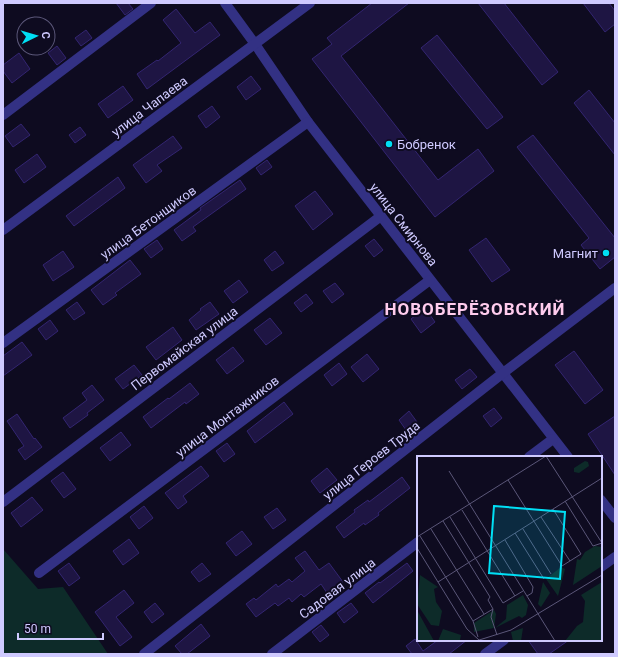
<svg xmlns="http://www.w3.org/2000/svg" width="618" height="657" viewBox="0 0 618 657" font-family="Roboto,sans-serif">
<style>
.green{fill:#0d2b29}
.building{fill:#1e1543;stroke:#332571}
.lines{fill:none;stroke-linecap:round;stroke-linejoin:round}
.minor{stroke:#333184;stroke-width:10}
.tertiary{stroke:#333184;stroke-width:10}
.poi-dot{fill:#00dff5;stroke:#0e0b20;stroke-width:1.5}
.labels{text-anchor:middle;stroke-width:4;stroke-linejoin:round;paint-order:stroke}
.street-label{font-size:13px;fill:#cfcaff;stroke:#0e0b20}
.poi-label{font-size:13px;fill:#cfcaff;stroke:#0e0b20;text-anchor:start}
.district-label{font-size:17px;font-weight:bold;letter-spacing:1px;fill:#ffcced;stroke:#0e0b20}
.inset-road{fill:none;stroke:#5b5779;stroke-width:1}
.view{fill:#00dff5;fill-opacity:0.15;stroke:#00dff5;stroke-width:2}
.inset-edge{fill:none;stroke:#cfcaff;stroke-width:2}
</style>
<rect width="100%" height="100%" fill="#0e0b20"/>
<polygon class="green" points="3,549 38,589 63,587 108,654 3,654"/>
<g class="building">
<polygon points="116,3 128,3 133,9 125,15"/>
<polygon points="372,3 409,3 341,56 438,180 478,149 494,171 435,217 312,59 332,44 327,38"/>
<polygon points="478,3 504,3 558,72 542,85"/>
<polygon points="583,3 609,3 615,11 615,24 605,32"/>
<polygon points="176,9 195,33 210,22 220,35 147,89 137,74 157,60 158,61 181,43 163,20"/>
<polygon points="86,30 92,38 81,46 75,38"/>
<polygon points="437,35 503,117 487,129 421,48"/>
<polygon points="57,46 66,58 57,65 48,53"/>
<polygon points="19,53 30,69 12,83 3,71 3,65"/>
<polygon points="251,76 261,89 246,100 237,87"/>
<polygon points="123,86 133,100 108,118 98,104"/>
<polygon points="589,90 615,123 615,155 574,103"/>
<polygon points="212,106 220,117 206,128 198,116"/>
<polygon points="21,124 30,135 13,147 5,136"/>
<polygon points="80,127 86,135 75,143 69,135"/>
<polygon points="533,135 615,238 615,257 600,269 581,245 589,238 517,147"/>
<polygon points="173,136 182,148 157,165 162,171 146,183 133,165"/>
<polygon points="37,154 46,167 24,183 15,170"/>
<polygon points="267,160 272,167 261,175 256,168"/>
<polygon points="118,177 125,188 74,226 66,216"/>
<polygon points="240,180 246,189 193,227 196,231 182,241 174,230 201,210 200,208"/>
<polygon points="315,191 333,214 313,230 295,206"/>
<polygon points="486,238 510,270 492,282 469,250"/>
<polygon points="374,239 383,250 374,257 365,246"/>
<polygon points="157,240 163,249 151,258 144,249"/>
<polygon points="63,251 74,267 53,281 43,265"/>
<polygon points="275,251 284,263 272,271 264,260"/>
<polygon points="130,260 141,274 115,293 117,295 103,305 91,290"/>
<polygon points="239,280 248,292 233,303 224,291"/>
<polygon points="335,283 344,294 332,303 323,291"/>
<polygon points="306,294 313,303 301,312 294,303"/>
<polygon points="77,302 85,313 74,320 66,310"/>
<polygon points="210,302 219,314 196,330 189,320 201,310 200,309"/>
<polygon points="425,308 435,322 421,333 411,319"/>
<polygon points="270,318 282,333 266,345 254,330"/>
<polygon points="50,320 58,331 46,340 38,329"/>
<polygon points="173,327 182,340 156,360 146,347"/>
<polygon points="22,342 32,355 3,376 3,356"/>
<polygon points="233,347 244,361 227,374 216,360"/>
<polygon points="574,351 603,390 585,404 555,365"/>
<polygon points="367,354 379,369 363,382 351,367"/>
<polygon points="339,363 347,374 332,386 324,375"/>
<polygon points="134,365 142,375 123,389 115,379"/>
<polygon points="470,369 477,377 462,389 455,380"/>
<polygon points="190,383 199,394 186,404 185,402 151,428 143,417 168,398 169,399"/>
<polygon points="92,385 104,400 87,413 88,415 70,428 63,418 87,400 82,393"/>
<polygon points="284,402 293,414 255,443 247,431"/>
<polygon points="494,408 502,418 491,427 483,416"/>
<polygon points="409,411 417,422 406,430 399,420"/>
<polygon points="17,414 34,439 35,438 42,447 25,460 18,450 24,446 7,421"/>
<polygon points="615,416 615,475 588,434"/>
<polygon points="121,432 131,445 110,461 100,448"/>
<polygon points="227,443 235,454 224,462 216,451"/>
<polygon points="201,466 209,476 183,496 187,502 178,509 165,493"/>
<polygon points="327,468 337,480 320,493 311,481"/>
<polygon points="63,472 76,489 64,498 51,481"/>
<polygon points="402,477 410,488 378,513 379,515 365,525 364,523 344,538 336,527 355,512 354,510 368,500 369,502"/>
<polygon points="32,497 43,510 21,527 11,513"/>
<polygon points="144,506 153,518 139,529 130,517"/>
<polygon points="277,508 286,520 273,529 264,517"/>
<polygon points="242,531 252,544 236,556 226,543"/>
<polygon points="129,539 139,553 123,565 113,551"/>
<polygon points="305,551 319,570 329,563 343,582 327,593 321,584 304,597 301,594 292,602 289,598 278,606 275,603 256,617 246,604 254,598 256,600 276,584 278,587 289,579 292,582 305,571 295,558"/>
<polygon points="69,563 80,578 69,586 58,571"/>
<polygon points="202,563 211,574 199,582 191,572"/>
<polygon points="407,563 413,571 373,603 365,593 379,582 380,583"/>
<polygon points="124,590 134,603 116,617 132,637 120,646 95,612"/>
<polygon points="155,603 164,614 152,623 144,612"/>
<polygon points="351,603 358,612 344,623 337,613"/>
<polygon points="201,624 210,636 187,654 182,654 175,646"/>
<polygon points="321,625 329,635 320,642 312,632"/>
<polygon points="415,639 423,651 438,640 467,640 449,654 412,654 406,646"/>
<polygon points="528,640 569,640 549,654 538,654"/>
</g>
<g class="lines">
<g class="minor">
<polyline points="225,3 255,44 308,122 568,457"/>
<polyline points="3,115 151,3"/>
<polyline points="3,343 308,122"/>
<polyline points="529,457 553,439"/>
<polyline points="601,500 615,518"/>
<polyline points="3,502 381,216"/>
<polyline points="601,567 615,557"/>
<polyline points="39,573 430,280"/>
<polyline points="144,654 503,373 615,288"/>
<polyline points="272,654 418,542"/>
<polyline points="485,654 504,640"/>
</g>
<polyline class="tertiary" points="3,230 310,3"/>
</g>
<g class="poi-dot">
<circle cx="389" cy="144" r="4"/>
<circle cx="606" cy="253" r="4"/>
</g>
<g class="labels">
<g class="street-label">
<text transform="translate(149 106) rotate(-37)" y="5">улица Чапаева</text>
<text transform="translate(148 222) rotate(-36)" y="5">улица Бетонщиков</text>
<text transform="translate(404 224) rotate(52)" y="5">улица Смирнова</text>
<text transform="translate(184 348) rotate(-37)" y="5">Первомайская улица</text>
<text transform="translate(227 416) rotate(-37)" y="5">улица Монтажников</text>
<text transform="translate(371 460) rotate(-38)" y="5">улица Героев Труда</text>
<text transform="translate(337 588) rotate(-37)" y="5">Садовая улица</text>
</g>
<g class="poi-label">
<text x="397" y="149">Бобренок</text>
<text x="598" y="258" text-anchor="end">Магнит</text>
</g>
<g class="district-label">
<text x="475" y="315">НОВОБЕРЁЗОВСКИЙ</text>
</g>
</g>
<g transform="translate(417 456)">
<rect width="185" height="185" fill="#0e0b20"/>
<path d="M168 5 171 6 172 10 162 17 157 16V12ZM178 90 185 91V110L156 129 160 103 163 104 168 96ZM144 111 148 113 141 140 129 123ZM3 119 21 131 17 133 19 146 25 155 22 170 14 169 0 148ZM126 126 133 137 124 151 121 148ZM185 126V185H148L160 170 166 166 168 145 164 139ZM106 139 111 149 109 159 105 162 102 160 78 172 89 163 90 149ZM0 154 17 185H0ZM77 154 79 158 77 172 57 176V167ZM106 172 104 185H96L94 176ZM26 173 44 179 43 184 21 185Z" fill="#0d2b29"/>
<path class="inset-road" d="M32 15 138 185M91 24 145 110 164 98 136 53M148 45 176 90 185 87M45 54 98 140M33 61 86 147M124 61 153 105M26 65 73 141 71 144 76 153M14 73 67 158M106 73 134 118M98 77 127 123M3 80 56 165M0 81 129 0 185 87M88 84 116 131 115 137 110 140M0 92 50 173 62 184M21 126 185 22M86 147 106 135M76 153 74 161 80 179M61 181 56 165 76 153M59 185 94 174 185 119"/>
<path class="view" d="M77 50 148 56 143 123 72 117Z"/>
<rect width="185" height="185" class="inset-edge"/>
</g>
<rect width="618" height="657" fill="none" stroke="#cfcaff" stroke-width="8"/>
<g transform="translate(36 36) rotate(85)"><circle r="19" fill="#0e0b20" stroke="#5b5779"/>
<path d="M0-3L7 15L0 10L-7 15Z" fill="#00dff5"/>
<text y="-6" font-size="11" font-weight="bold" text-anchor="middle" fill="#cfcaff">С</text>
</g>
<path d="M18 633v6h85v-6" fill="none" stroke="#cfcaff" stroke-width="2"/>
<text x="24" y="633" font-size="12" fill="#cfcaff" stroke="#0e0b20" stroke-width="3" paint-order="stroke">50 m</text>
</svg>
